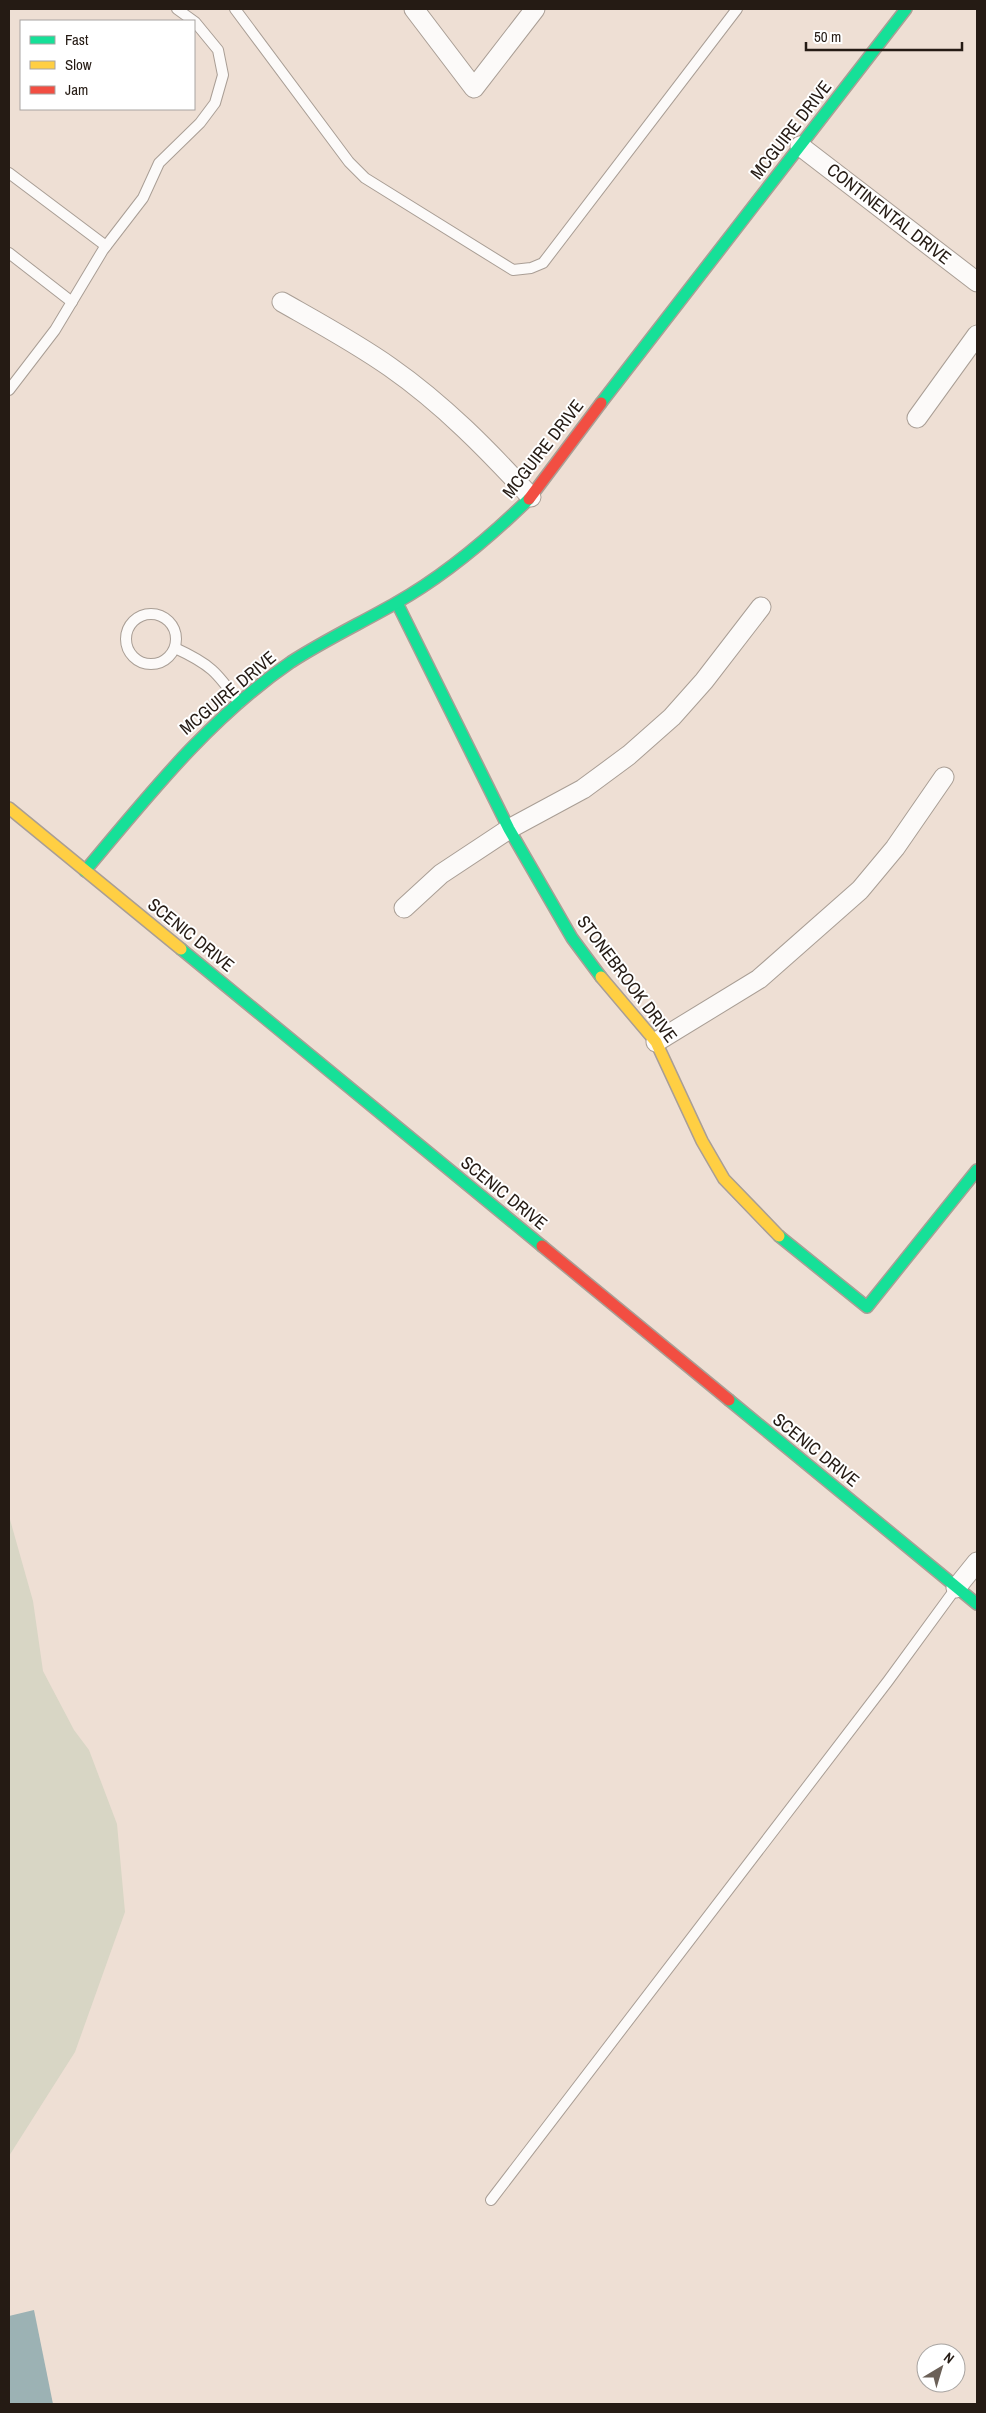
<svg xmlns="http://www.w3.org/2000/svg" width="986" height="2413" viewBox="0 0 986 2413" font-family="'Archivo Narrow',sans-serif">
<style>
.green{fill:#d8d6c5}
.water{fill:#9cb2b4}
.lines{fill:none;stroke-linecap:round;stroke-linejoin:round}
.lane-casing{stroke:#a99e95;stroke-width:12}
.street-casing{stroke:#a99e95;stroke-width:21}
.fast-casing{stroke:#a99e95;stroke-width:14}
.slow-casing{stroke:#a99e95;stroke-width:14}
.jam-casing{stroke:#a99e95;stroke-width:14}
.lane{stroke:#fcfaf9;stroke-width:10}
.street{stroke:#fcfaf9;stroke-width:19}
.fast{stroke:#16e098;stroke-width:11}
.slow{stroke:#ffcf43;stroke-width:11}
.jam{stroke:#f24e42;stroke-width:11}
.labels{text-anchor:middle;stroke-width:4;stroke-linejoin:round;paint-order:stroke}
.street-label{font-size:18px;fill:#251b14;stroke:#fff}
</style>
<rect width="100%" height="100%" fill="#eedfd4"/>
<polygon class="green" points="9,1516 33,1601 43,1671 74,1730 89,1750 117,1824 125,1912 75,2052 9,2156"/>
<polygon class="water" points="34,2310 53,2404 9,2404 9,2316"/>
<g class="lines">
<defs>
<g id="lane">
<polyline points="235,9 349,162 365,178 513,270 531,268 543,263 737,9"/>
<polyline points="9,173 106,246"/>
<polyline points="9,253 72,302"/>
<polyline points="9,390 55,330 103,250 143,198 159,163 200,123 215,103 223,75 218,50 195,22 177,9"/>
<circle cx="151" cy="639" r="25"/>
<path d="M175 648C210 664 217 672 239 703"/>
<polyline points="491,2200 888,1681 956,1588"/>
</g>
<g id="street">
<polyline points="414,9 474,88 535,9"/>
<polyline points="800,146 977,282"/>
<path d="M282 302C319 323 356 343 390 367 443 404 488 450 531 497"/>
<polyline points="917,418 977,335"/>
<polyline points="404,908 441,874 509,829 583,789 629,755 672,717 704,681 761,607"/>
<polyline points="656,1042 759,979 860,890 895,848 944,777"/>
<polyline points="956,1588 977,1562"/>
</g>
<g id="fast">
<polyline points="601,403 906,9"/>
<polyline points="397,603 509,829 572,938 601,977"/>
<path d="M85 871C148 796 209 718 291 662 325 640 361 623 396 603 446 575 489 538 529 499"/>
<polyline points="181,949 542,1246"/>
<polyline points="779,1236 867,1307 977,1170"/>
<polyline points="729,1400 977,1604"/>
</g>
<g id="slow">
<polyline points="9,808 181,949"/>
<polyline points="601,977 656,1042 702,1141 724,1179 779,1236"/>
</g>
<g id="jam">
<polyline points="529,499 601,403"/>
<polyline points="542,1246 729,1400"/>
</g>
</defs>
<use href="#lane" class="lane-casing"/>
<use href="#street" class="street-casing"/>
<use href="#fast" class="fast-casing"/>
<use href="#slow" class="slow-casing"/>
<use href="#jam" class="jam-casing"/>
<use href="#lane" class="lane"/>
<use href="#street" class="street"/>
<use href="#fast" class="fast"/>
<use href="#slow" class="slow"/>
<use href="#jam" class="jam"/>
</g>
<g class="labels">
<g class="street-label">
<text transform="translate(791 130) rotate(-52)" y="6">MCGUIRE DRIVE</text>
<text transform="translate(889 214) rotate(38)" y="6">CONTINENTAL DRIVE</text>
<text transform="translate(543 449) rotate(-52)" y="6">MCGUIRE DRIVE</text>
<text transform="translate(228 693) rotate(-40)" y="6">MCGUIRE DRIVE</text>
<text transform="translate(191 935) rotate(39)" y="6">SCENIC DRIVE</text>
<text transform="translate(627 979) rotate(53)" y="6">STONEBROOK DRIVE</text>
<text transform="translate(504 1193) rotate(39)" y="6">SCENIC DRIVE</text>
<text transform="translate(816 1450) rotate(39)" y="6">SCENIC DRIVE</text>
</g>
</g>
<rect width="986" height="2413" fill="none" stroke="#251b14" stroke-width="20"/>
<rect x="20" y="20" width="175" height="90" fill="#ffffff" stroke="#a8a4a1"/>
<rect x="30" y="36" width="25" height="8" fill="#16e098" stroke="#a8a4a1"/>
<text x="65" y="45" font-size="15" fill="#251b14">Fast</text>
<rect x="30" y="61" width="25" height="8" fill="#ffcf43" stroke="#a8a4a1"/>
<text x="65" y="70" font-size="15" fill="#251b14">Slow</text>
<rect x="30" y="86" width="25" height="8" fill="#f24e42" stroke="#a8a4a1"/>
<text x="65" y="95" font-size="15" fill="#251b14">Jam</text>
<g transform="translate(941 2368) rotate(38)"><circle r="24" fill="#ffffff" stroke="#a8a4a1"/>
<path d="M0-4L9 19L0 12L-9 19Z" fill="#6b6057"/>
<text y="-8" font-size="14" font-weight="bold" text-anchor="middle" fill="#251b14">N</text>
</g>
<path d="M806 42v8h156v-8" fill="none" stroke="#251b14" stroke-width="2.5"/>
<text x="814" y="42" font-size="15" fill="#251b14" stroke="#ffffff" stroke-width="4" paint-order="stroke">50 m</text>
</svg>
